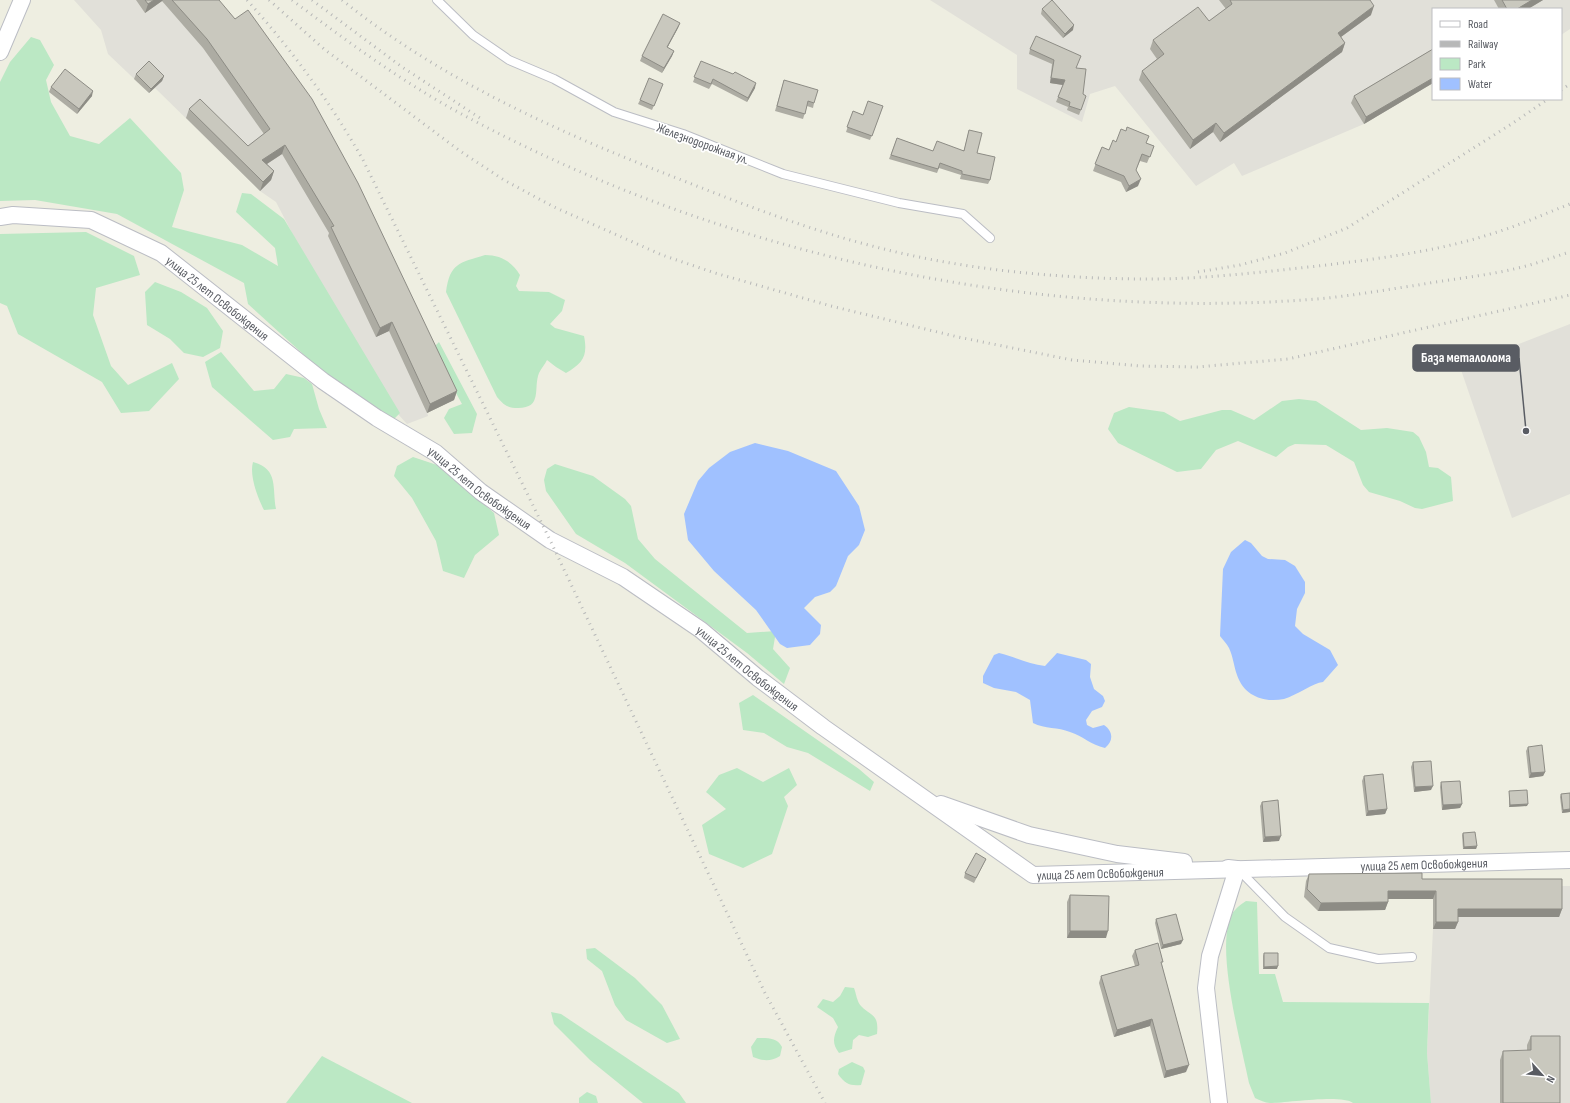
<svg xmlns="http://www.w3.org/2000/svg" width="1570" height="1103" viewBox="0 0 1570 1103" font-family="'Sofia Sans Condensed',sans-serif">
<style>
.industrial{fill:#e1e0d9}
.green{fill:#bbe8c4}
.water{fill:#a0c1ff}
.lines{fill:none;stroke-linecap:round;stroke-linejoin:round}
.lane-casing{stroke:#bbbdc4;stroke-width:10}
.street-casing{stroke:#bbbdc4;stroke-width:18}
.lane{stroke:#fff;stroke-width:8}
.street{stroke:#fff;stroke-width:16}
.rail{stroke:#b7b8b8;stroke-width:3;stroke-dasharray:1 5;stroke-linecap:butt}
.wall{fill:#adaca3}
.shaded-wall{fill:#8d8c85}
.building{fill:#c9c8be;stroke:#8d8c85}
.labels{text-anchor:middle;stroke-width:3.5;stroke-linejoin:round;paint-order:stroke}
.street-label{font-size:13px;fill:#595c63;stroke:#fff}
.leader{fill:none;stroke:#595c63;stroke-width:1.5}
.callout-dot{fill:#595c63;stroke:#fff;stroke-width:1.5}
.callout{fill:#595c63;stroke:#595c63;stroke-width:1.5}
.callout-label{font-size:14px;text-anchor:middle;font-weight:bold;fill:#fff}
</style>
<rect width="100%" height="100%" fill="#eeeee1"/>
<g class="industrial">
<polygon points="74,0 212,0 420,328 454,400 427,412 428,416 407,424 370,383 276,202 260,191 155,88 149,93 108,54 101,30"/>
<polygon points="930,0 1570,0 1570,29 1561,35 1561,9 1433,9 1433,83 1364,124 1242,176 1234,163 1196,186 1115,86 1090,94 1082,122 1017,89 1017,55"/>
<polygon points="1570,324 1570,494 1512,518 1460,367"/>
<polygon points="1570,886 1570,1103 1431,1103 1427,1053 1433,929 1433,887"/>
</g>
<g class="green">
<polygon points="31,37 40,40 54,65 46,80 51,102 70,136 99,144 130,118 181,173 184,190 172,227 242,245 278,266 275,248 236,212 242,193 251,194 284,219 400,413 391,422 314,364 248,304 244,283 117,214 35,200 0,201 0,82 10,62"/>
<polygon points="86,232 134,256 140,275 96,288 93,315 111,366 128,385 172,363 179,379 149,411 121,413 102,382 18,334 7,306 0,303 0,234"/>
<path d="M485 255C501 255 512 262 520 275L516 286 519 291 549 292 565 300 562 311 550 324 555 328 584 336C588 356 583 363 566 373L556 367 547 360C545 364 541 369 539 373 533 388 543 408 518 408 507 408 504 405 497 397L446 292C450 263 459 263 485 255Z"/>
<polygon points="155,282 181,292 207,308 223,331 220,348 203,357 184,353 170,339 147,325 145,292"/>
<polygon points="439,342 477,414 472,433 454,434 444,418 449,409 462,404 438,360 436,345"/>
<polygon points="221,352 254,391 274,389 286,374 304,378 312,384 319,409 327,428 294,429 290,437 273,440 212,387 205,362"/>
<polygon points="1299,399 1316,401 1361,430 1387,428 1413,432 1419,437 1426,452 1429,467 1438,468 1451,477 1453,501 1422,509 1415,508 1400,501 1369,492 1363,485 1354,462 1326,445 1295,444 1288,447 1276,457 1238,441 1216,450 1201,469 1177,472 1118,443 1108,429 1114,413 1129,407 1164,412 1180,421 1222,410 1231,410 1254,420 1282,401"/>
<polygon points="413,457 440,466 494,513 499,535 475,555 464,578 443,571 436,541 412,498 394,476 397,466"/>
<path d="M253 462C279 469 272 488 276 509L264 510C258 498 249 476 253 462Z"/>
<polygon points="555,464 593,476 625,499 631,506 638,539 655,559 747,633 776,631 773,649 790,668 784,684 747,653 625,563 576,534 546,491 544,480 547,469"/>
<polygon points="753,695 859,769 874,782 870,791 808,753 787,747 764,733 743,730 739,703"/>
<polygon points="737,768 763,782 789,768 797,785 784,797 788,806 772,854 743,868 709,854 702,825 726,809 706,792 719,775"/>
<path d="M1246 901 1257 902 1259 974H1275L1283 1002 1429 1003 1427 1053 1431 1103H1353C1342 1094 1286 1103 1270 1103 1265 1103 1260 1100 1255 1098L1249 1083C1241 1044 1218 958 1229 922 1231 912 1238 906 1246 901Z"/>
<polygon points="595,948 635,978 662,1005 680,1039 667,1043 626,1020 615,1005 602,971 587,959 586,949"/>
<path d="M845 987 854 988C856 993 857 1002 861 1006 872 1017 879 1014 877 1034L868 1037 859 1035 853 1040 852 1049 839 1053C832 1043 833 1038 838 1027L833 1018 817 1007 823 999 833 1002 840 996Z"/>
<polygon points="551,1012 561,1014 679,1093 686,1103 643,1103 590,1060 554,1024"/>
<path d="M757 1038C767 1038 777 1037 782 1047L780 1056C770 1062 763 1061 753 1057L751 1047Z"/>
<polygon points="322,1056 412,1103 286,1103"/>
<path d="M852 1062 863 1067 865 1071 861 1085C850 1086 845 1084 838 1074L839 1069Z"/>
<polygon points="587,1092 596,1096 598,1103 579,1103 579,1098"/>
</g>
<g class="water">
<polygon points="755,443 788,451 836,471 859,506 865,530 859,545 848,556 836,586 830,592 815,597 804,608 821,625 820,634 810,645 787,648 780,644 756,610 714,571 688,540 684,514 698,481 709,468 730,452"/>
<path d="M1245 540 1251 543 1262 556 1268 559 1285 560 1295 566 1305 582V593L1297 609 1295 626 1303 634 1330 650 1338 665 1323 682C1313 683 1297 695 1284 699 1264 703 1244 696 1237 675 1234 667 1233 656 1229 648 1227 644 1223 640 1220 636L1223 569 1231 552Z"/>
<path d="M999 653C1015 657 1029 664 1045 666L1057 653 1086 660 1091 664 1090 677 1094 689 1103 696 1105 701 1102 707 1092 711 1086 720 1087 725 1093 728 1104 725C1113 731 1114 741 1105 748 1091 745 1083 736 1070 732 1058 727 1045 729 1033 723L1030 700 1016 692 994 688 983 683V676L994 655Z"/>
</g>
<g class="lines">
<defs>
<g id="lane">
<polyline points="437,0 473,35 509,60 554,79 614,112 683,134 783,174 899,203 963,214 990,238"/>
<polyline points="1238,869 1285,917 1329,948 1378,959 1412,957"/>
</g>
<g id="street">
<polyline points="0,52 22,0"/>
<path id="s1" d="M0 217 13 215 91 220 161 253 323 381 377 418 436 453 481 492 550 540 623 577 701 630 758 678 823 727 1033 875 1570 860"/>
<polyline points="941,804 1029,835 1117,854 1184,862"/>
<polyline points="1219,1103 1206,988 1210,956 1237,869 1228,868"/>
</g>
</defs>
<use href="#lane" class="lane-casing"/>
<use href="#street" class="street-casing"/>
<use href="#lane" class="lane"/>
<use href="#street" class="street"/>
<g class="rail">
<path d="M247 0C291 49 331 103 363 160L550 540 765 993 825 1103"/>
<polyline points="269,0 324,49 460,151 504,180 554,207 662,255 715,273 831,306 958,337 1072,360 1141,366 1197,367 1288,359 1570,295"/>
<path d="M292 0C348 42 405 84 467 117 723 254 1027 322 1317 299 1351 296 1384 290 1418 285 1451 279 1486 276 1518 268 1536 264 1553 257 1570 252"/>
<polyline points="312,0 402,67 480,118"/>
<path d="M342 0C435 75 545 126 656 170 730 199 806 230 884 249 966 270 1064 279 1149 279 1205 279 1262 272 1318 266 1376 259 1435 252 1491 234 1518 226 1544 214 1570 204"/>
<polyline points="1561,90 1570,84"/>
<polyline points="1198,272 1240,265 1285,253 1347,228 1513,123 1548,99"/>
</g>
</g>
<g class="wall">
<polygon points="136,0 219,0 457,391 454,400 427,413 389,331 376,337 328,236 329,233 282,154 267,164 274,171 271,180 260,191 186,118 189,109 248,146 264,134 203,48 162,1 145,13"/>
<polygon points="1219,0 1370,0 1371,15 1341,37 1345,43 1342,52 1220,142 1213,132 1190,149 1139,80 1142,71 1157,59 1150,49 1153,40 1209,21 1226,9"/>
<polygon points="1494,0 1543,0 1528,9 1499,9"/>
<polygon points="1042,9 1073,30 1063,38 1041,14"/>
<polygon points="680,23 678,28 667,48 674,51 672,56 662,73 640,61 642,56"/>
<polygon points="1030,49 1076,68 1083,94 1086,96 1079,115 1067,110 1068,107 1056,102 1063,85 1050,83 1052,64 1029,54"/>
<polygon points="1433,49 1433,83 1364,124 1351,103 1354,96"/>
<polygon points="701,61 755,88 747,102 712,84 709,89 693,82"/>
<polygon points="136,74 164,76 162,81 149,93 134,79"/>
<polygon points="784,80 814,103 813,108 807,106 803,119 775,111"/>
<polygon points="663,84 652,110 638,104 640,100"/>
<polygon points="51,87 92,96 77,114 49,92"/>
<polygon points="883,106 870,140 846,132 853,111 863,115"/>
<polygon points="969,130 977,153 990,180 988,184 960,179 961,175 939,168 937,173 889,159 897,138 933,151 964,150"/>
<polygon points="1116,142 1146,143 1154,146 1147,163 1140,161 1136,170 1138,186 1126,192 1121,182 1093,171 1102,147 1109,150"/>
<polygon points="1528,747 1545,772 1543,776 1529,778 1526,751"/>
<polygon points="1413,762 1431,790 1414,792 1411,767"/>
<polygon points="1364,776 1387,809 1385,814 1366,816 1362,781"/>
<polygon points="1441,782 1462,804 1460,808 1442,810 1440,787"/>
<polygon points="1509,791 1527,806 1509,807"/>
<polygon points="1570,793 1570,812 1562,813 1560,797 1561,794"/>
<polygon points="1262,802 1279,841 1263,842 1260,806"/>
<polygon points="1463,833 1477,846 1476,849 1463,849 1462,835"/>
<polygon points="986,859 974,883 964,878 965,873"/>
<polygon points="1309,874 1422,879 1562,909 1559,917 1458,917 1458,922 1455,929 1433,929 1433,899 1388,899 1388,902 1385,910 1318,911 1304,897 1306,881"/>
<polygon points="1070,895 1106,938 1067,938 1067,902"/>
<polygon points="1156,919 1181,944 1161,949 1155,923"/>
<polygon points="1135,950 1162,965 1186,1072 1164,1078 1150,1026 1114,1037 1099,983 1101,976 1135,966 1132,956"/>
<polygon points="1264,953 1277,969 1263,969 1263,956"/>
<polygon points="1531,1036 1560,1103 1500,1103 1500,1060 1503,1051 1527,1051 1527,1045"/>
</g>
<g class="shaded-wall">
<polygon points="154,0 163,0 162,1 145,13 148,4"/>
<polygon points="1532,0 1543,0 1528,9 1517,9"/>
<polygon points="1374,6 1371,15 1334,42 1338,33"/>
<polygon points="680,23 678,28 665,52 667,47"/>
<polygon points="1074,25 1073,30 1063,38 1065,34"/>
<polygon points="1345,43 1342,52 1220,142 1224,133"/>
<polygon points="674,51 672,56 662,73 664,68"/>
<polygon points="164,76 162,81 149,93 151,89"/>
<polygon points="1051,78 1065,80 1063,85 1050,83"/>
<polygon points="1433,78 1433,83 1364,124 1366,117"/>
<polygon points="756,83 755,88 747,102 748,98"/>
<polygon points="93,91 92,96 77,114 79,109"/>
<polygon points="1216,123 1213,132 1190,149 1193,140"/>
<polygon points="285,145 282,154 259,169 262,160"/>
<polygon points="274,171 271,180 260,191 263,182"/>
<polygon points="1141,179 1138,186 1126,192 1129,186"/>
<polygon points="392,322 389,331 376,337 380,328"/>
<polygon points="457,391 454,400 427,413 430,404"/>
<polygon points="1545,772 1543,776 1529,778 1531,773"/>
<polygon points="1433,786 1431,790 1414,792 1415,787"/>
<polygon points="1462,804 1460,808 1442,810 1443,805"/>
<polygon points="1528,804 1527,806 1509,807 1510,805"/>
<polygon points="1387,809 1385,814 1366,816 1368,811"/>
<polygon points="1570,809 1570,812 1562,813 1563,810"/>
<polygon points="1281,836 1279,841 1263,842 1265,837"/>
<polygon points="1477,846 1476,849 1463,849 1464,847"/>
<polygon points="1388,891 1436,891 1433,899 1385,899"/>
<polygon points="1388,902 1385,910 1318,911 1321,903"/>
<polygon points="1458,909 1562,909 1559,917 1455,917"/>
<polygon points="1436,922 1458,922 1455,929 1433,929"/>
<polygon points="1070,931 1108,931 1106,938 1067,938"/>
<polygon points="1183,940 1181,944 1161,949 1163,945"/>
<polygon points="1278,966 1277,969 1263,969 1264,967"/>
<polygon points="1152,1019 1150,1026 1114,1037 1117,1030"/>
<polygon points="1189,1065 1186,1072 1164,1078 1166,1071"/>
</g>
<g class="building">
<polygon points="145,0 154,0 148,4"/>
<polygon points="172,0 219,0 235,19 248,10 312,99 358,183 457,391 430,404 392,322 380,328 331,227 334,226 285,145 262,160 274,171 263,182 189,109 200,99 248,146 270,129 207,39"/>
<polygon points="1052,0 1074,25 1065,34 1042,9"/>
<polygon points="1230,0 1370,0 1374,6 1338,33 1345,43 1224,133 1216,123 1193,140 1142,71 1164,54 1153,40 1198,7 1209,21 1232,4"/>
<polygon points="1502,0 1532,0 1517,9 1507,9"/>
<polygon points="663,14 680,23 667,47 674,51 664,68 642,56"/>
<polygon points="1036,36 1081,56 1076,68 1086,69 1083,94 1086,96 1081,110 1069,106 1070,102 1058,97 1065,80 1051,78 1054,60 1030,49"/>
<polygon points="1433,49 1433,78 1366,117 1354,96"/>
<polygon points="149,61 164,76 151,89 136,74"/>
<polygon points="701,61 733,74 735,72 756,83 748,98 713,79 711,84 694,77"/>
<polygon points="65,69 93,91 79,109 51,87"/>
<polygon points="649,78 663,84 654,106 640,100"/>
<polygon points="784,80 818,90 814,103 808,101 805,114 777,106"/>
<polygon points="868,101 883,106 872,136 847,127 853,111 863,115"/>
<polygon points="1127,127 1149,136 1146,143 1154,146 1150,157 1142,154 1136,170 1141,179 1129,186 1124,176 1095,164 1102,147 1109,150 1113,140 1116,142 1121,129 1126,131"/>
<polygon points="969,130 982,133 977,153 995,157 990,180 962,174 962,171 940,163 938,169 891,155 897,138 933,151 937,141 964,151"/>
<polygon points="1542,745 1545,772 1531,773 1528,747"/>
<polygon points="1431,761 1433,786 1415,787 1413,762"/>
<polygon points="1383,774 1387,809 1368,811 1364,776"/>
<polygon points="1460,781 1462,804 1443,805 1441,782"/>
<polygon points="1527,790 1528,804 1510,805 1509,791"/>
<polygon points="1570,793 1570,809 1563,810 1561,794"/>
<polygon points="1278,800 1281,836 1265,837 1262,802"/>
<polygon points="1475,832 1477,846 1464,847 1463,833"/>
<polygon points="976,853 986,859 976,878 965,873"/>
<polygon points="1422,873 1422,879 1562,879 1562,909 1458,909 1458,922 1436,922 1436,891 1388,891 1388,902 1321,903 1307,889 1309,874"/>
<polygon points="1070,895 1109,896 1108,931 1070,931"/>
<polygon points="1176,914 1183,940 1163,945 1156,919"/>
<polygon points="1158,943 1163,962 1161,962 1189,1065 1166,1071 1152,1019 1117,1030 1101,976 1139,965 1135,950"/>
<polygon points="1264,953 1278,953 1278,966 1264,967"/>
<polygon points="1531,1036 1560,1036 1560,1103 1503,1103 1503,1051 1531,1050"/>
</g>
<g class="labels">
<g class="street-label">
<text transform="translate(703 143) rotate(20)" y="5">Железнодорожная ул.</text>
<text dy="5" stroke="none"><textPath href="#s1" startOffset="241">улица 25 лет Освобождения</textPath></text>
<text dy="5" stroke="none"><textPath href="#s1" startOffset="565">улица 25 лет Освобождения</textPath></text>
<text dy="5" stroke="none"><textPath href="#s1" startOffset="889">улица 25 лет Освобождения</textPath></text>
<text dy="5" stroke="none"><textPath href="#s1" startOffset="1633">улица 25 лет Освобождения</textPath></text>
<text dy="5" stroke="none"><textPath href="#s1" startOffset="1309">улица 25 лет Освобождения</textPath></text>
</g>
</g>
<path class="leader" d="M1526 431L1519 358"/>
<circle class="callout-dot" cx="1526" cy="431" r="4"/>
<rect class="callout" x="1413" y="345" width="106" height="26" rx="4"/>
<g class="callout-label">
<text x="1466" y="362">База металолома</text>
</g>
<rect x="1432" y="8" width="130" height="92" fill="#ffffff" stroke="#bdbec1"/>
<rect x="1440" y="21" width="20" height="6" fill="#ffffff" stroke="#bdbec1"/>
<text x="1468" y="28" font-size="12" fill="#595c63">Road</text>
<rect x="1440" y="41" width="20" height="6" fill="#b7b8b8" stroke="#bdbec1"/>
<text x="1468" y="48" font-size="12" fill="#595c63">Railway</text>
<rect x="1440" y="58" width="20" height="12" fill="#bbe8c4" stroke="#bdbec1"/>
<text x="1468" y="68" font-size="12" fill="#595c63">Park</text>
<rect x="1440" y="78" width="20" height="12" fill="#a0c1ff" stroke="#bdbec1"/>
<text x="1468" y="88" font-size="12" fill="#595c63">Water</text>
<g transform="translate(1542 1075) rotate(117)" stroke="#ffffff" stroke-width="3" paint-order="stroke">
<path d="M0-3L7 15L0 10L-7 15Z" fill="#595c63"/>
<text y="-6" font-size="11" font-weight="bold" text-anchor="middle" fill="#595c63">N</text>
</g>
</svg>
